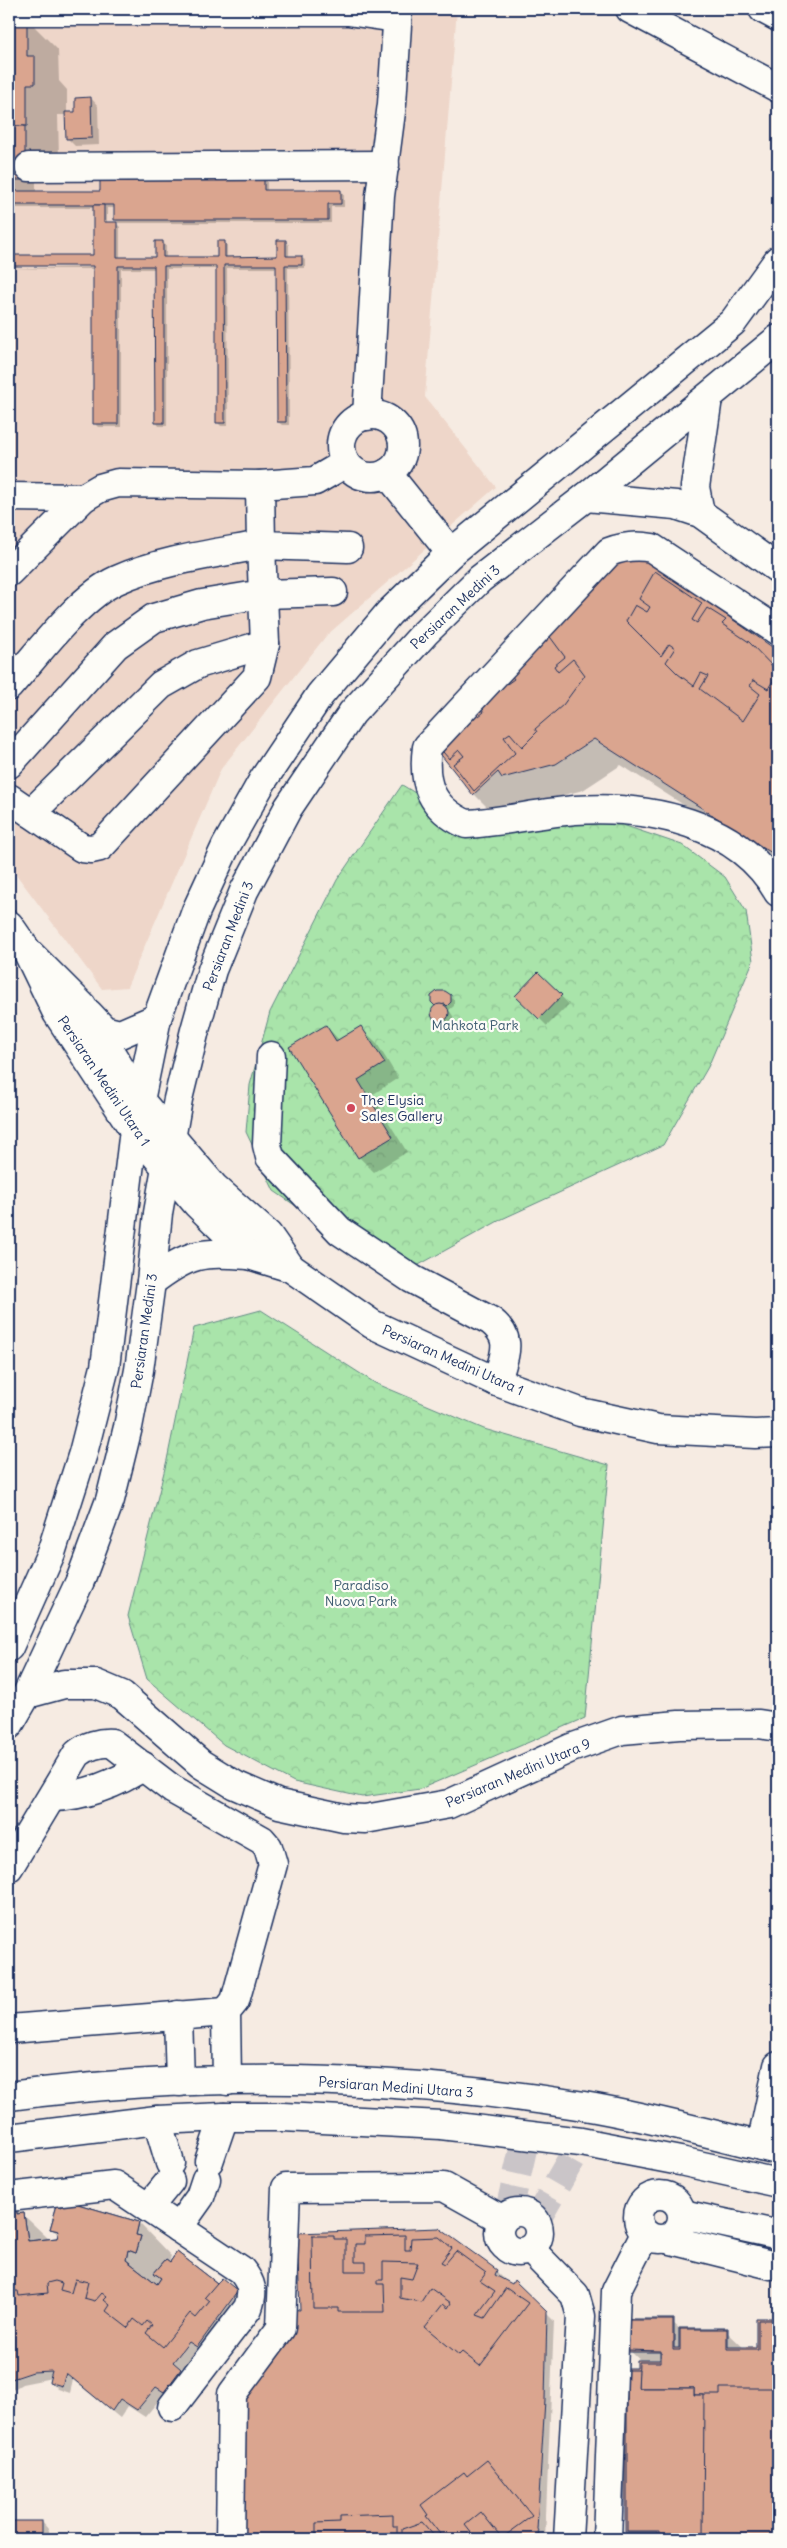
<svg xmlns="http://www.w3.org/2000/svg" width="787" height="2548" viewBox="0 0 787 2548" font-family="Delius,sans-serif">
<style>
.built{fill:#eed6c9}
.park{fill:url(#park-crowns);stroke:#628a84}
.shadow{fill:#0003}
.building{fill:#daa58f;stroke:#1b2f5e}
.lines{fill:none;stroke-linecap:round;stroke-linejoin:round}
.minor-tunnel{stroke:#cac5c8;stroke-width:28;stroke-dasharray:28 14;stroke-linecap:butt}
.minor-casing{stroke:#1b2f5e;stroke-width:31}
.minor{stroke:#fdfcf7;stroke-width:28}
.poi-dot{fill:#d1495b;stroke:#fdfcf7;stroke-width:2}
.labels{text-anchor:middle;stroke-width:4.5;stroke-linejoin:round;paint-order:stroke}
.street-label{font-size:14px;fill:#1b2f5e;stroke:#fdfcf7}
.park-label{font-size:14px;fill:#3e5c71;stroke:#fdfcf7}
.poi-label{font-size:14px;fill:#1b2f5e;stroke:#fdfcf7;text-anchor:start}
</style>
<defs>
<pattern id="park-crowns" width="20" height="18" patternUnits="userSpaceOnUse" patternTransform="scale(1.25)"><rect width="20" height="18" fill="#a9e4aa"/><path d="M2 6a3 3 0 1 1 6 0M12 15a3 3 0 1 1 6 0" fill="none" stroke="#91c495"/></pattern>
</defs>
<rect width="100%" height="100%" fill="#f6ebe2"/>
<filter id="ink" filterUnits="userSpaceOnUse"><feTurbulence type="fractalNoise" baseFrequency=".02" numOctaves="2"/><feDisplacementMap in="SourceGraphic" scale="10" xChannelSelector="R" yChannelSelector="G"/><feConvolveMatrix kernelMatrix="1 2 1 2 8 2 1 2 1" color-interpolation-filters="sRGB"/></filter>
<g filter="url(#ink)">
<polygon class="built" points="9,9 457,9 425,397 496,487 326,636 221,769 127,987 102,989 9,865"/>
<g class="park">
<polygon points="402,785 488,837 555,821 608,820 682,845 725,877 746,911 753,961 708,1067 663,1145 502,1219 406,1272 337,1234 274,1191 246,1132 250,1085 270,1012 337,880"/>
<polygon points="261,1310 375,1383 484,1429 609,1465 585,1718 420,1789 362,1797 294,1782 224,1745 147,1679 128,1616 167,1460 194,1328"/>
</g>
<g class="shadow">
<polygon points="9,18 26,18 58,50 59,81 67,90 67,113 76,113 91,98 98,106 99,145 75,146 67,138 67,115 58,115 59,158 36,158 36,192 101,192 263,178 267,181 267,191 341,191 344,194 344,207 331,207 331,223 118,223 115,219 115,208 107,208 107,223 116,223 120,227 120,258 156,258 163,242 166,246 166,258 218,258 224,242 227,245 227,258 278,258 286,241 289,245 289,257 301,257 305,260 305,268 288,268 289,425 282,425 278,422 278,268 227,268 228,426 221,426 217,422 217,269 167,269 167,426 159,426 156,422 155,269 121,269 121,427 98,427 95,424 94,269 9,269 99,267 99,264 9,265 9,256 95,256 95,208 9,208"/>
<polygon points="9,342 10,343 10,478 9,478"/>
<polygon points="636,554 778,652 778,865 621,765 583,790 530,804 501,821 474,794 435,746"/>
<polygon points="538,974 569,1004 547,1026 517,996"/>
<polygon points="450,996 454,1000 454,1006 449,1010 453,1016 453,1020 446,1026 441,1025 432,1015 432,1011 437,1006 432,1002"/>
<polygon points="326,1026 340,1041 361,1028 376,1042 398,1078 372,1095 407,1152 374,1172 359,1157"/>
<polygon points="16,2208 50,2240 58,2239 59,2236 52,2228 139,2223 171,2256 168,2265 217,2285 222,2279 238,2292 245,2300 196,2378 182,2367 180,2370 188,2377 172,2398 164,2394 145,2417 128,2406 120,2418 73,2380 70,2393 58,2389 51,2381 52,2378 22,2384 9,2392 9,2209"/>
<polygon points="496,2271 504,2279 503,2281 512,2286 515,2282 554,2321 545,2539 242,2539 301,2311"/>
<polygon points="759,2321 778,2321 778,2539 634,2539 627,2532 640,2369 643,2363 629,2350 672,2322 681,2330 726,2331 746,2350 759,2350"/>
<polygon points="42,2522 49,2530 49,2539 9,2539 9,2523"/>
</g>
<g class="building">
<polygon points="9,16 27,17 27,56 35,56 35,84 27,84 27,126 9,126"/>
<polygon points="91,97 92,138 66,139 65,112 75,112 75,98"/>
<rect x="9" y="126" width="16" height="54"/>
<polygon points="100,177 264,177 264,190 341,190 341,204 328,204 328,220 114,220 114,205 9,205 9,191 100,191"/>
<polygon points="93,205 104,205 104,222 117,222 117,257 155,257 155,241 163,241 163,257 217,257 217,241 225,241 225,257 277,256 277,240 286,240 286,256 302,256 302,265 285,265 286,422 277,422 276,265 224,265 225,423 216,423 216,266 164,266 164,423 155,423 154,266 118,266 118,424 93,424 93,266 9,266 9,255 93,255"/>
<polygon points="637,553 778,651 778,857 594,739 556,764 502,778 498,772 473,795 434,746 584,581"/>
<polygon points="655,571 702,603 692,620 697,623 707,608 726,620 722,624 749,642 778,672 768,689 753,680 750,686 760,694 743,721 700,689 708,676 701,673 694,686 678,674 666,662 675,648 669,644 661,656 626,621 635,605 647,612 650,607 639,599"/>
<polygon points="545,630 565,657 554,666 558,672 573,659 585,675 563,705 535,729 537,732 522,747 510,733 504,737 515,753 474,791 453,764 464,756 459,750 449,759 438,746 470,707 479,716 484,712 476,701 499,675 507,684 514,679 505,667"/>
<polygon points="538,972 562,995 539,1019 515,996"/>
<polygon points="437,991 445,991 451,995 451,1002 447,1006 445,1004 435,1006 431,1002 431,996"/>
<circle cx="440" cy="1013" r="9"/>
<polygon points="326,1025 336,1041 361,1026 385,1063 358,1080 393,1137 358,1158 289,1047"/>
<polygon points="64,2200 139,2222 136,2235 141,2236 136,2253 128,2250 126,2260 157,2284 161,2278 154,2273 166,2259 170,2262 177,2252 217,2283 222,2278 238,2291 197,2347 189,2342 173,2362 181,2369 164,2392 156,2387 137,2410 120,2399 112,2411 66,2373 62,2386 49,2382 52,2371 33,2372 9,2380 9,2208 16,2207 17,2214 24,2213 28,2241 57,2238 59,2231 50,2229 57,2205 62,2207"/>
<polygon points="64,2200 139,2222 136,2235 141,2236 136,2253 128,2250 126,2260 157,2284 161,2278 154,2273 166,2259 170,2262 177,2252 217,2283 205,2297 210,2301 196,2318 190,2313 163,2347 146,2333 152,2325 147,2321 143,2326 134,2319 128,2328 106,2311 110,2305 104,2300 107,2297 102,2293 95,2301 84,2298 88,2282 75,2279 71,2293 60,2290 62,2283 55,2281 47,2283 48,2293 19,2296 18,2291 11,2291 9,2281 9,2208 16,2207 17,2214 24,2213 28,2241 57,2238 59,2231 50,2229 57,2205 62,2207"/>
<polygon points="439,2228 497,2270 495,2275 512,2284 514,2280 547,2312 545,2400 537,2529 539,2533 531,2539 241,2539 237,2398 291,2309 300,2310 297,2233"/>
<polygon points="405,2235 405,2250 410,2250 411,2238 439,2237 452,2248 441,2262 445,2264 456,2251 486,2273 480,2281 495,2291 477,2315 485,2318 506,2288 528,2303 480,2366 462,2352 459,2355 425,2327 443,2304 448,2308 451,2303 430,2288 421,2302 400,2298 400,2277 412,2279 418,2263 383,2262 383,2280 377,2280 377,2284 384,2284 385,2312 338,2312 338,2308 313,2308 312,2236 334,2236 334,2239 346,2239 346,2271 366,2271 366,2262 355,2262 355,2244 365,2244 365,2236"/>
<polygon points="756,2318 778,2318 778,2539 657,2539 657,2532 625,2532 625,2368 637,2368 637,2360 660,2360 660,2352 627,2352 627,2319 674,2319 674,2348 679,2348 679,2328 728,2328 728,2347 756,2347"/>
<polygon points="628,2320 673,2320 673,2350 680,2350 680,2329 727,2329 727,2349 758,2349 758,2320 778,2320 778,2388 720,2388 720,2395 694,2395 694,2388 638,2388 639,2362 661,2362 661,2351 628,2350"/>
<polygon points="627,2370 639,2370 638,2388 694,2388 694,2395 704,2395 703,2539 659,2539 659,2531 627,2531"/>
<polygon points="487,2460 532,2516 502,2538 481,2512 465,2525 476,2539 402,2539 402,2529 422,2522 435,2537 440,2534 426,2516 428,2515 421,2505 464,2472 467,2476"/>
<polygon points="393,2514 393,2526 397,2526 397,2539 316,2539 316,2523 340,2522 340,2516"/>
<rect x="9" y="2521" width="33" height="18"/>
</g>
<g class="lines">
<g class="minor-tunnel">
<polyline points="508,2215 526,2136"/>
<polyline points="536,2221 581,2142"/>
</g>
<defs>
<g id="minor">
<polyline points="630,9 778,88"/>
<polyline points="763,9 778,17"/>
<polyline points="9,11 348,11 396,18"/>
<polyline points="29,167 385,165"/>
<circle cx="372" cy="446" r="31"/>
<polyline points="367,416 380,196 392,104 398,9"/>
<polyline points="387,473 451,553"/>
<polyline points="260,485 261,545 348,548"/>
<polyline points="9,497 83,498"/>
<polyline points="586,497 676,505 700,513 778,569"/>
<polyline points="700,513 695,487 708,398"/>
<polyline points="9,572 83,498 100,488 118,483 260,485 315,481 346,463"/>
<path d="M778 631 652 548C637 545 624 546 609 552L427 747C422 784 431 808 466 824 503 822 538 813 575 810 649 805 739 823 778 892"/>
<path d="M9 686C37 655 79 597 117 580 162 560 213 554 261 545L265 644 257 677 100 847 91 849 82 848 9 798"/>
<polyline points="9,764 116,645 154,618 202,604 263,594 333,592"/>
<polyline points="31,813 161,685 198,664 265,644"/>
<polyline points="9,925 27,951 57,1013 134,1130 197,1204 249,1255 291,1268"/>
<polyline points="27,951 82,1006 139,1099 214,1187 268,1235 291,1268 372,1324 497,1382 580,1412 658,1429 755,1434 778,1433"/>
<polyline points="89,1014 104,1030 120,1034 157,1018"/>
<path d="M271 1056 267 1145 270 1157 340 1231 412 1279 491 1321C515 1340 503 1356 497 1382"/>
<path d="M151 1282C190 1252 201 1252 249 1255"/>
<polyline points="9,1647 51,1553 83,1453 105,1367 134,1130 157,1018 196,911 226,846 263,780 320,695 389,613 451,553 733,322 778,260"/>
<polyline points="27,1694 64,1684 96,1684 122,1695 201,1764 235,1785 279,1804 344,1818 365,1819 449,1804 571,1748 622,1730 679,1725 759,1724 778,1727"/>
<polyline points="9,1725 27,1694 80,1581 110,1500 128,1427 139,1370 151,1282 158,1213 178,1099 195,1030 212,970 244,891 288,808 352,713 425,633 480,579 586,497 778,339"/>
<path d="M52 1797C82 1797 119 1783 143 1766"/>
<path d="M9 1867 77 1754C86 1746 100 1742 112 1743L172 1789 262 1840 268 1847 273 1864 235 2001 226 2012 227 2081"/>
<polyline points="178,2015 180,2082"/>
<polyline points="9,2029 226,2012"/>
<path d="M9 2096C199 2072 395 2075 584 2106 650 2117 714 2135 778 2150"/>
<polyline points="157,2120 170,2163"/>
<polyline points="9,2138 157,2120 224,2117 283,2117 441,2125 581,2142 680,2161 778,2183"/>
<polyline points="761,2146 778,2066"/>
<polyline points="209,2161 224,2117"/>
<circle cx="660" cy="2217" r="22"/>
<path d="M9 2197 114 2185 241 2270C252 2283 254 2292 248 2308L172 2407"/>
<polyline points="148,2208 170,2181"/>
<circle cx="519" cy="2232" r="20"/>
<polyline points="682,2214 775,2234"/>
<polyline points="178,2228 200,2197 206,2179"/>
<polyline points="667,2239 771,2265"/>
<polyline points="530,2249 575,2295 581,2316 568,2539"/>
<polyline points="230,2539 232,2394 281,2328 286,2188 444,2187 503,2220"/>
<polyline points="607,2539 616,2291 645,2234"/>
</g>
</defs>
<use href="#minor" class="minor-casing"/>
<use href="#minor" class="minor"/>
</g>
</g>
<circle class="poi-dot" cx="351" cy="1108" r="5"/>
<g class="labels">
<g class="street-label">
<text transform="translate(455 607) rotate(-43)" y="5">Persiaran Medini 3</text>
<text transform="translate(228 936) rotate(-69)" y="5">Persiaran Medini 3</text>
<text transform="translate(104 1081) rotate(56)" y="5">Persiaran Medini Utara 1</text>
<text transform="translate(144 1331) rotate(-82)" y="5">Persiaran Medini 3</text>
<text transform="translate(453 1360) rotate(24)" y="5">Persiaran Medini Utara 1</text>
<text transform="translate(518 1773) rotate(-23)" y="5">Persiaran Medini Utara 9</text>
<text transform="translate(396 2087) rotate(4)" y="5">Persiaran Medini Utara 3</text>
</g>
<g class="park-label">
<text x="475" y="1030">Mahkota Park</text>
<text x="361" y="1590">Paradiso<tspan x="361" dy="16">Nuova Park</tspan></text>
</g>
<g class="poi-label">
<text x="361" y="1105">The Elysia<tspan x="361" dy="16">Sales Gallery</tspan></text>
</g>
</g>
<rect width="787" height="2548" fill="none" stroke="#fdfcf7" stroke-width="30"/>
<rect x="15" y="15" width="757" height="2518" fill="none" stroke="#1b2f5e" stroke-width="2" filter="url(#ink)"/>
</svg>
